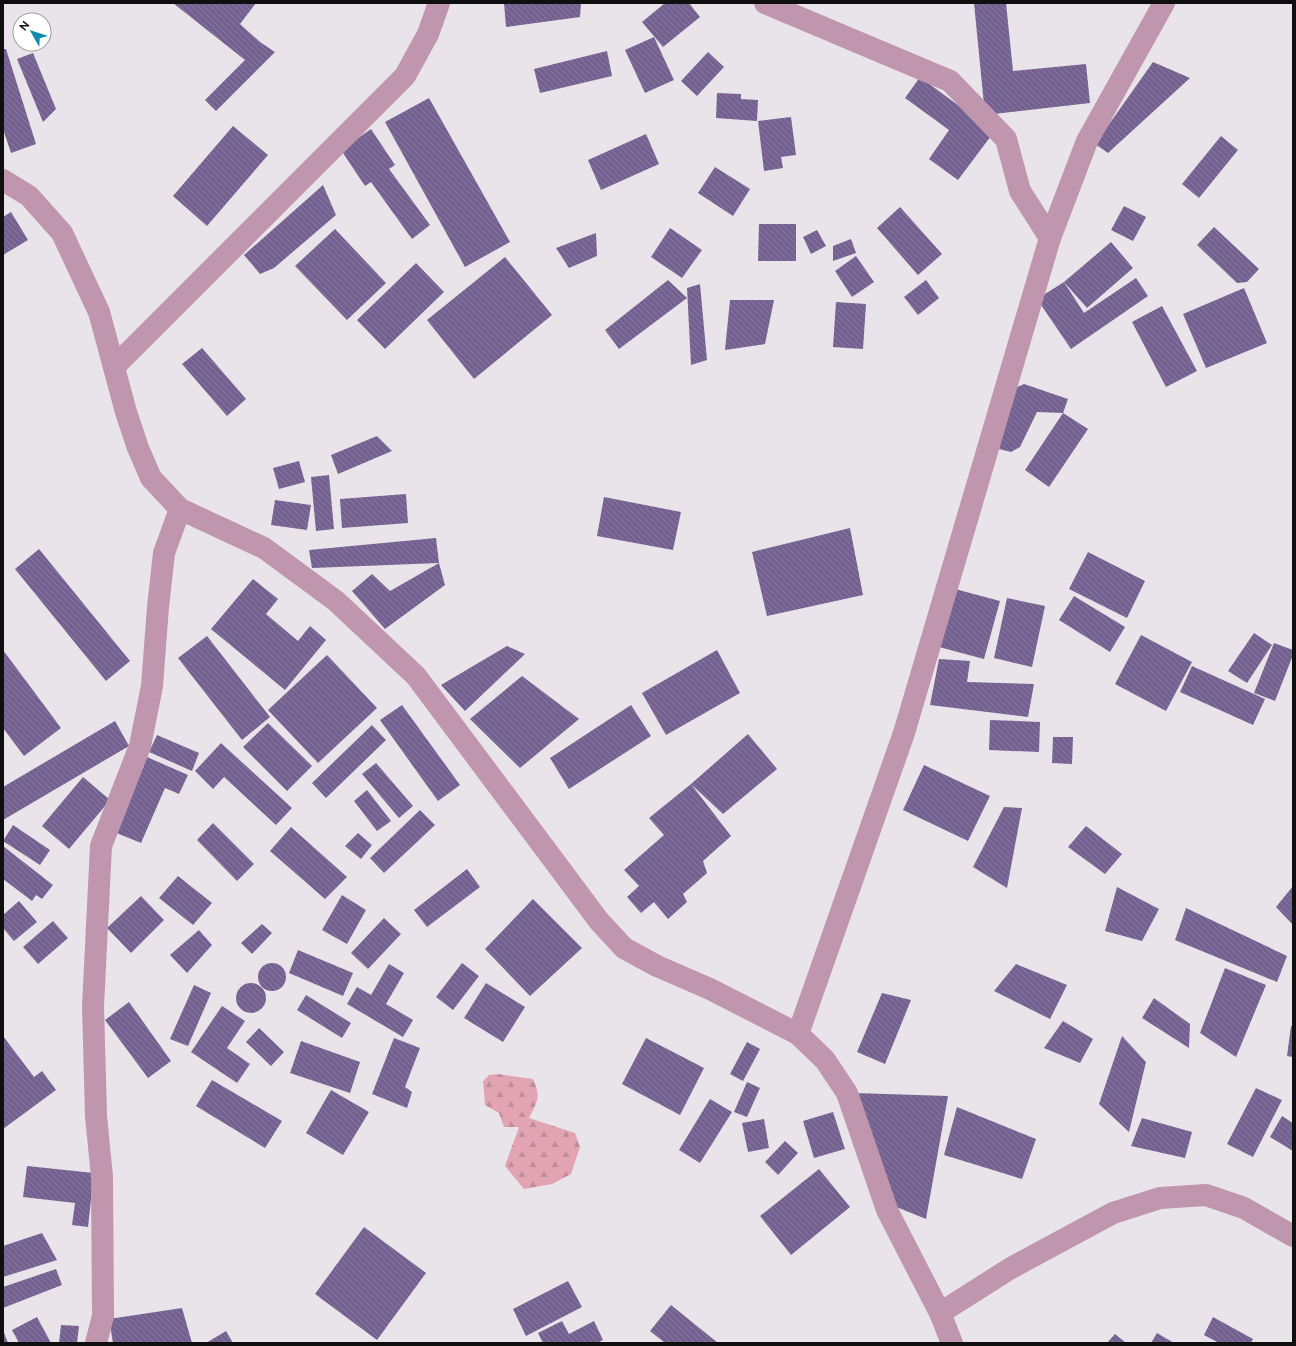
<svg xmlns="http://www.w3.org/2000/svg" width="1296" height="1346" viewBox="0 0 1296 1346" font-family="Raleway,sans-serif">
<style>
.forest{fill:url(#forest-firs)}
.building{fill:url(#building-back-hatch)}
.lines{fill:none;stroke-linecap:round;stroke-linejoin:round}
.minor{stroke:#c095ae;stroke-width:22}
</style>
<defs>
<pattern id="forest-firs" width="22" height="20" patternUnits="userSpaceOnUse"><rect width="22" height="20" fill="#e2a4b3"/><path d="M5 1l3.5 6h-7zM16 11l3.5 6h-7z" fill="#c18c99"/></pattern>
<pattern id="building-back-hatch" width="6" height="6" patternUnits="userSpaceOnUse"><rect width="6" height="6" fill="#756191"/><path d="M-1 5l2 2M0 0l6 6M5-1l2 2" fill="none" stroke="#897b9c"/></pattern>
</defs>
<rect width="100%" height="100%" fill="#e9e4e9"/>
<path class="forest" d="M498 1074 533 1079C541 1097 538 1101 529 1118L575 1133 580 1147 571 1174 552 1184 524 1189 505 1166 519 1127H504L499 1113 485 1105 483 1081 489 1075Z"/>
<g class="building">
<polygon points="173,3 256,3 240,24 260,42 275,52 216,111 205,100 245,60"/>
<polygon points="504,3 581,3 580,17 506,27"/>
<polygon points="665,3 689,3 700,17 663,47 642,22"/>
<polygon points="974,3 1006,3 1013,71 1086,64 1090,103 985,115"/>
<polygon points="654,37 674,80 645,93 625,50"/>
<polygon points="3,49 6,49 36,144 11,153 3,129"/>
<polygon points="607,51 612,76 540,93 534,69"/>
<polygon points="708,52 724,67 697,96 681,81"/>
<polygon points="33,53 56,109 43,122 17,59"/>
<polygon points="1153,62 1190,78 1108,153 1095,144"/>
<polygon points="920,77 994,132 958,180 929,159 949,130 905,98"/>
<polygon points="717,93 741,94 741,99 758,100 757,121 716,118"/>
<polygon points="429,98 510,242 465,267 385,122"/>
<polygon points="791,117 796,155 781,157 783,168 764,171 758,121"/>
<polygon points="233,126 268,155 207,226 173,196"/>
<polygon points="371,129 395,165 389,169 430,225 412,239 371,182 365,186 341,150"/>
<polygon points="646,134 659,164 601,190 588,160"/>
<polygon points="1221,136 1238,150 1199,198 1182,184"/>
<polygon points="715,167 750,189 733,216 698,193"/>
<polygon points="323,185 336,215 274,268 260,274 244,255"/>
<polygon points="1124,206 1146,217 1133,241 1111,230"/>
<polygon points="900,207 942,254 918,275 877,228"/>
<polygon points="11,212 28,240 3,255 3,217"/>
<polygon points="759,224 796,224 796,261 758,261"/>
<polygon points="1214,227 1259,269 1247,282 1237,283 1197,245"/>
<polygon points="670,228 702,250 682,278 651,257"/>
<polygon points="335,229 386,283 347,320 295,266"/>
<polygon points="817,230 826,246 811,254 803,237"/>
<polygon points="596,233 597,256 569,268 556,248"/>
<polygon points="851,239 856,253 833,261 833,246"/>
<polygon points="1111,242 1133,268 1087,308 1064,282"/>
<polygon points="856,256 874,282 852,297 835,271"/>
<polygon points="505,257 552,315 474,379 427,320"/>
<polygon points="416,263 444,292 385,349 357,320"/>
<polygon points="1136,278 1148,296 1071,349 1037,299 1064,282 1084,313"/>
<polygon points="668,280 687,298 619,349 605,330"/>
<polygon points="926,280 939,298 918,315 904,297"/>
<polygon points="700,284 707,360 691,365 687,288"/>
<polygon points="1244,288 1267,343 1206,368 1183,314"/>
<polygon points="730,300 774,300 765,344 725,350"/>
<polygon points="836,302 866,304 863,349 833,347"/>
<polygon points="1162,306 1197,371 1166,387 1132,322"/>
<polygon points="202,348 246,399 227,416 182,364"/>
<polygon points="1024,384 1068,399 1063,413 1037,412 1020,447 1011,452 999,449 1013,389"/>
<polygon points="1063,413 1088,429 1049,487 1025,470"/>
<polygon points="377,436 392,451 338,474 331,455"/>
<polygon points="299,461 305,482 279,489 273,468"/>
<polygon points="329,475 334,529 316,531 311,477"/>
<polygon points="406,494 408,523 342,528 340,499"/>
<polygon points="604,497 681,512 673,550 597,536"/>
<polygon points="275,500 311,505 307,530 271,525"/>
<polygon points="850,528 863,595 767,616 752,552"/>
<polygon points="436,538 439,563 312,568 309,550"/>
<polygon points="39,549 130,661 106,681 15,569"/>
<polygon points="1088,552 1145,581 1127,618 1069,589"/>
<polygon points="439,563 445,585 385,629 352,591 372,574 390,591"/>
<polygon points="253,579 278,599 266,614 298,641 310,626 326,640 285,690 211,629"/>
<polygon points="955,589 1000,601 984,659 939,647"/>
<polygon points="1074,596 1125,627 1110,652 1059,620"/>
<polygon points="1007,598 1045,606 1032,667 994,658"/>
<polygon points="1254,633 1272,645 1247,683 1228,671"/>
<polygon points="1141,635 1192,662 1166,711 1115,684"/>
<polygon points="207,636 270,717 242,740 178,658"/>
<polygon points="1274,643 1293,650 1293,655 1275,701 1254,693"/>
<polygon points="507,646 525,654 465,711 441,685"/>
<polygon points="3,650 61,728 24,756 3,728"/>
<polygon points="717,650 740,693 666,735 642,693"/>
<polygon points="327,655 377,708 318,763 268,710"/>
<polygon points="939,659 970,661 967,682 1034,684 1028,717 930,705"/>
<polygon points="1192,666 1265,699 1253,725 1180,692"/>
<polygon points="522,676 579,719 520,768 470,719"/>
<polygon points="402,705 460,785 438,801 380,720"/>
<polygon points="631,705 651,736 569,789 550,758"/>
<polygon points="990,720 1040,722 1039,752 989,750"/>
<polygon points="115,721 129,746 3,820 3,787"/>
<polygon points="268,723 312,766 287,791 243,747"/>
<polygon points="372,725 386,740 326,798 312,783"/>
<polygon points="748,734 777,769 723,814 691,784 731,836 703,861 707,873 683,894 687,902 668,919 654,902 641,913 627,897 639,886 624,870 664,835 649,818 691,784"/>
<polygon points="157,735 199,753 192,771 149,752"/>
<polygon points="1053,737 1073,737 1072,764 1052,763"/>
<polygon points="221,743 292,808 276,825 224,777 213,789 195,771"/>
<polygon points="147,757 188,775 179,794 165,788 141,843 114,832"/>
<polygon points="376,763 413,806 399,818 362,774"/>
<polygon points="924,765 990,796 968,841 903,810"/>
<polygon points="83,777 110,800 69,849 42,826"/>
<polygon points="367,790 391,821 377,831 354,801"/>
<polygon points="1004,807 1022,808 1007,888 973,867"/>
<polygon points="420,810 435,825 384,873 370,858"/>
<polygon points="213,823 254,864 237,881 197,840"/>
<polygon points="13,825 50,850 40,865 3,841"/>
<polygon points="1086,826 1122,854 1105,874 1068,847"/>
<polygon points="291,827 347,877 325,899 270,851"/>
<polygon points="358,833 372,845 361,859 345,846"/>
<polygon points="3,846 53,885 42,899 36,895 32,901 3,879"/>
<polygon points="467,869 480,887 427,927 414,910"/>
<polygon points="178,876 212,903 193,925 159,898"/>
<polygon points="1293,886 1293,925 1276,907"/>
<polygon points="1117,887 1159,909 1142,941 1105,931"/>
<polygon points="342,895 366,910 347,944 322,930"/>
<polygon points="141,896 164,920 131,953 107,928"/>
<polygon points="533,899 582,948 530,996 485,949"/>
<polygon points="19,901 37,922 14,941 3,928 3,915"/>
<polygon points="1186,908 1287,956 1277,982 1175,940"/>
<polygon points="384,918 401,934 368,969 351,953"/>
<polygon points="53,921 68,938 38,964 23,947"/>
<polygon points="262,924 272,933 252,954 241,943"/>
<polygon points="199,930 212,945 187,973 170,955"/>
<polygon points="298,950 353,973 343,996 289,973"/>
<polygon points="462,963 479,976 453,1010 436,997"/>
<circle cx="272" cy="977" r="14"/>
<polygon points="389,964 404,973 386,1004 413,1020 403,1037 347,1004 357,987 371,995"/>
<polygon points="1016,964 1067,985 1050,1019 994,991"/>
<polygon points="1225,968 1266,985 1236,1057 1200,1033"/>
<circle cx="251" cy="998" r="15"/>
<polygon points="486,983 525,1007 503,1042 464,1018"/>
<polygon points="194,985 211,993 188,1046 170,1039"/>
<polygon points="882,993 911,1000 885,1064 857,1052"/>
<polygon points="306,995 351,1023 342,1038 297,1010"/>
<polygon points="1154,998 1190,1024 1189,1048 1142,1018"/>
<polygon points="129,1002 171,1061 148,1078 105,1020"/>
<polygon points="222,1006 245,1021 227,1048 250,1064 237,1083 191,1052"/>
<polygon points="1063,1021 1093,1039 1080,1063 1044,1048"/>
<polygon points="1291,1026 1293,1026 1293,1057 1287,1056"/>
<polygon points="259,1028 284,1052 271,1066 246,1042"/>
<polygon points="3,1036 34,1077 42,1071 56,1090 3,1129"/>
<polygon points="1122,1036 1146,1062 1129,1132 1099,1104"/>
<polygon points="394,1038 420,1048 405,1087 412,1092 407,1108 372,1094"/>
<polygon points="646,1038 704,1068 680,1115 622,1084"/>
<polygon points="301,1041 360,1062 350,1093 290,1073"/>
<polygon points="747,1042 760,1049 743,1081 730,1074"/>
<polygon points="212,1080 282,1121 265,1148 196,1106"/>
<polygon points="747,1082 760,1088 747,1117 734,1112"/>
<polygon points="1256,1088 1282,1100 1253,1157 1227,1144"/>
<polygon points="331,1090 369,1112 343,1155 306,1133"/>
<polygon points="854,1093 948,1096 926,1219 894,1206"/>
<polygon points="710,1099 732,1112 700,1163 679,1150"/>
<polygon points="957,1107 1036,1139 1022,1179 944,1155"/>
<polygon points="833,1112 845,1149 814,1158 803,1121"/>
<polygon points="1282,1116 1293,1123 1293,1151 1270,1137"/>
<polygon points="1142,1118 1192,1132 1185,1158 1131,1146"/>
<polygon points="764,1119 769,1148 748,1152 742,1123"/>
<polygon points="785,1141 798,1153 778,1175 765,1162"/>
<polygon points="27,1166 94,1173 88,1227 72,1225 75,1203 23,1197"/>
<polygon points="819,1169 850,1207 791,1255 760,1216"/>
<polygon points="364,1227 426,1273 377,1340 315,1294"/>
<polygon points="42,1233 57,1260 3,1277 3,1246"/>
<polygon points="56,1269 62,1285 3,1308 3,1287"/>
<polygon points="568,1281 582,1307 526,1336 513,1309"/>
<polygon points="671,1305 718,1343 665,1343 650,1331"/>
<polygon points="182,1308 192,1343 113,1343 109,1319"/>
<polygon points="37,1317 51,1343 19,1343 12,1330"/>
<polygon points="1213,1317 1253,1339 1251,1343 1219,1343 1204,1335"/>
<polygon points="562,1321 569,1334 594,1321 603,1340 597,1343 543,1343 538,1333"/>
<polygon points="61,1325 79,1326 77,1343 59,1343"/>
<polygon points="3,1330 8,1343 3,1343"/>
<polygon points="226,1331 233,1343 206,1343"/>
<polygon points="1157,1333 1174,1343 1151,1343"/>
<polygon points="1115,1334 1126,1343 1107,1343"/>
</g>
<g class="lines">
<g class="minor">
<polyline points="765,3 950,81 1006,139 1020,191 1050,238"/>
<polyline points="3,180 29,196 62,233 99,312 126,412 138,448 151,478 180,509 264,548 336,601 416,676 599,921 624,948 657,966 710,989 798,1034 825,1060 847,1093 887,1210 940,1313 952,1343"/>
<polyline points="114,367 405,76 428,34 439,3"/>
<polyline points="798,1034 904,733 1050,238 1087,141 1164,3"/>
<polyline points="940,1313 1011,1268 1113,1213 1160,1198 1206,1195 1244,1208 1293,1236"/>
<polyline points="96,1343 103,1316 102,1177 96,1116 93,1006 101,846 140,746 152,686 158,607 164,553 180,509"/>
</g>
</g>
<rect width="1296" height="1346" fill="none" stroke="#100f10" stroke-width="8"/>
<g transform="translate(32 32) rotate(309)"><circle r="19" fill="#ffffff" stroke="#9f9f9f"/>
<path d="M0-3L7 15L0 10L-7 15Z" fill="#0c8cad"/>
<text y="-6" font-size="11" font-weight="bold" text-anchor="middle" fill="#100f10">N</text>
</g>
</svg>
